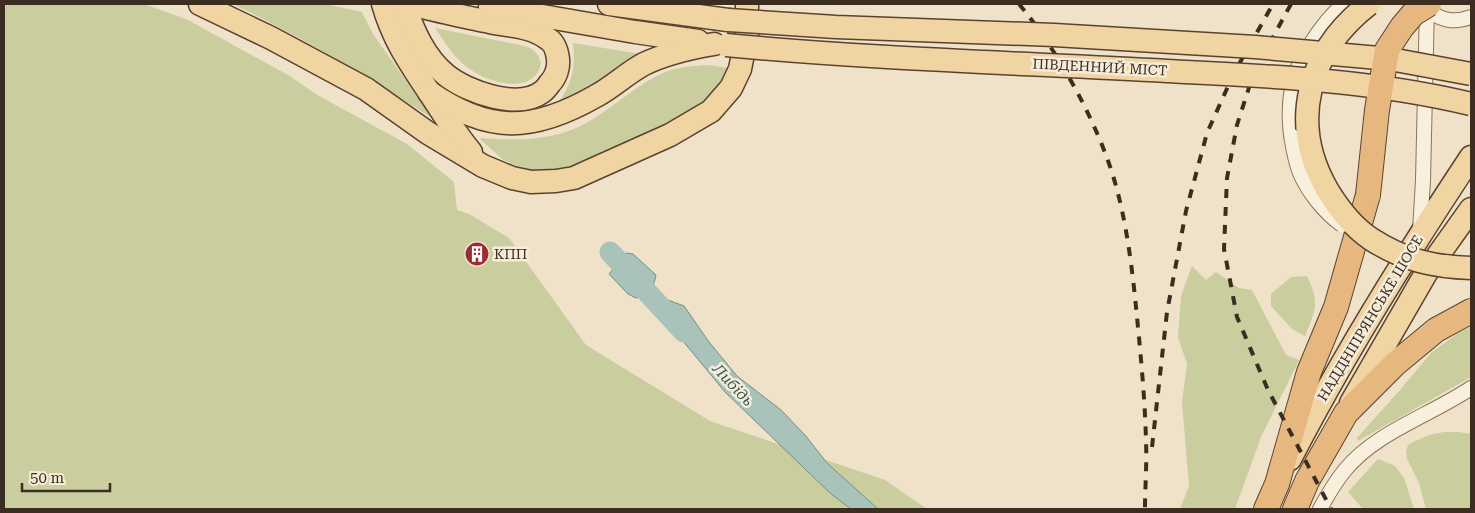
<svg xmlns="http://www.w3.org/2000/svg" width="1475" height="513" viewBox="0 0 1475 513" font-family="'Roboto Serif',serif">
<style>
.green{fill:#cacd9d}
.water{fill:#aac3ba;stroke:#709288}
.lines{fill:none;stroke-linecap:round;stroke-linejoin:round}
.river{stroke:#aac3ba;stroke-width:21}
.minor-casing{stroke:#8b735d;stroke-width:16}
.primary-casing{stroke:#5a4231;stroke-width:25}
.trunk-casing{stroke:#5a4231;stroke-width:26}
.minor{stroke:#f9efdd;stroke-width:14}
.primary{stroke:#f0d4a2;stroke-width:22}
.trunk{stroke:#e6b87f;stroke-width:24}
.rail{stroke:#3c2d21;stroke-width:4;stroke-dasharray:9 9;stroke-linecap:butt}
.minor-bridge-casing{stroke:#8b735d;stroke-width:16;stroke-linecap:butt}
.primary-bridge-casing{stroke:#5a4231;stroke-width:25;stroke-linecap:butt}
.trunk-bridge-casing{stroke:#5a4231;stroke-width:26;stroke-linecap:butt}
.minor-bridge{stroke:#f9efdd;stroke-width:14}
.primary-bridge{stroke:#f0d4a2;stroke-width:22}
.trunk-bridge{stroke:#e6b87f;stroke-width:24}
.labels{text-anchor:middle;stroke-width:5;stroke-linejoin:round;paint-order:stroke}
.street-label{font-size:14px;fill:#3c2d21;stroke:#f6ecd9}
.poi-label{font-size:14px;fill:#3c2d21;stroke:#f6ecd9;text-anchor:start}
.water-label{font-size:15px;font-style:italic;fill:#305c56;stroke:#f6ecd9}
</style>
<rect width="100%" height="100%" fill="#efe2c9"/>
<g class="green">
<polygon points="4,4 144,4 188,20 288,75 319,96 407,144 454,182 457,210 469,214 509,238 586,345 710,421 885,480 927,509 4,509"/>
<path d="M232 4H324L362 12 373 34 432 118C367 77 302 36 232 4Z"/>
<path d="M435 28 525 46C528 47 533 49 535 52 548 64 536 80 522 83 500 87 473 75 458 59 449 50 442 38 435 28Z"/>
<path d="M573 43 641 54 625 61 591 86 558 104C572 83 576 68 573 43Z"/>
<path d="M709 65 727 68 717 90 700 107 678 119 572 166 550 171 525 170 502 159 479 138C509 140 538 141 566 132 605 119 633 83 671 70 684 66 696 66 709 65Z"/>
<polygon points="1192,266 1206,280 1216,272 1239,288 1252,290 1286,355 1299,360 1261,437 1235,509 1180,509 1189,486 1182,402 1187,364 1178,337 1181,296"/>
<path d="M1307 276C1320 303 1316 309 1305 336L1292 329 1271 306V294L1291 277Z"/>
<polygon points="1471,326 1471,377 1358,441 1357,438 1400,390 1431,353 1458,333"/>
<polygon points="1444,432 1459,432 1471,434 1471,509 1426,509 1419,483 1407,459 1406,452 1408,445 1413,442 1429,435"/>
<polygon points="1378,459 1395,466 1404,478 1414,509 1363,509 1348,492"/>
</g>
<g class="water">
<path d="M626 253 633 254 656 275C654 287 649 295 636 298L628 294 609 274Z"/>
<polygon points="668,300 684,306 709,342 737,376 781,410 805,435 827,463 878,509 851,509 830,493 725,392 664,318"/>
</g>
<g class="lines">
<polyline class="river" points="610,252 684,332"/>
<defs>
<g id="minor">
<path d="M1428 10C1442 21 1454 23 1471 17"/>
<path d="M1291 135C1289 119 1289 104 1292 88 1296 61 1323 21 1344 4"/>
<polyline points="1420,231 1423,180 1427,4"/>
<path d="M1320 509C1327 496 1335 482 1345 470 1376 432 1431 415 1471 388"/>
</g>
<g id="primary">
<polyline points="200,4 271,38 366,89 428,133 483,166 512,178 531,182 556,181 574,178 670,135 711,111 731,88 740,69 747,34 747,4"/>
<path d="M383 4C393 39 409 62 429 92 443 113 455 133 471 152"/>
<path d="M404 4C413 30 424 57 446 75 467 92 518 110 542 92 545 90 548 86 550 83 556 77 559 67 558 59 557 51 555 43 548 39 533 27 512 26 494 23 466 17 439 12 412 4"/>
<polyline points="609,4 728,20"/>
<polyline points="490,7 635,32 698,41"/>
<path d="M429 92C489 134 533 132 596 96 613 87 627 73 644 64 667 53 690 48 714 44"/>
<polyline points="1351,403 1429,268 1471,209"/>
<path d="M1290 459C1344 354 1406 255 1471 157"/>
</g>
<g id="trunk">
<polyline points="1266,509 1277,484 1309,372 1336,307 1368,195"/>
<polyline points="1295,509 1307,481 1346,413 1395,364 1436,330 1471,311"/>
</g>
</defs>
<use href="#minor" class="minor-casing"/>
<use href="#primary" class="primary-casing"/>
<use href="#trunk" class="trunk-casing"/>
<use href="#minor" class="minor"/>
<use href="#primary" class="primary"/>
<use href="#trunk" class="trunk"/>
<g class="rail">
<path d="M1019 4C1054 46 1088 106 1107 158 1125 206 1132 265 1137 317 1141 358 1145 400 1146 441 1147 464 1145 487 1145 509"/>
<polyline points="1291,4 1254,72 1237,125 1227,178 1224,249 1237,317 1268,390 1331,509"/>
<polyline points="1152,447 1167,312 1186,211 1207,133 1234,73 1273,4"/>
</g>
<defs>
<path id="minor-bridge" d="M1291 135C1293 147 1295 161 1300 173 1308 192 1325 213 1342 225"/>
<g id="primary-bridge">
<path d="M1369 4C1308 51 1288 123 1328 191 1339 209 1353 227 1371 239 1403 260 1434 267 1471 268"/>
<polyline points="728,20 836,27 1054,35 1255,47 1390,59 1471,74"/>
<path d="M726 45C873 59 1020 63 1167 71 1270 76 1371 80 1471 104"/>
</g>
<polyline id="trunk-bridge" points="1368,195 1377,110 1387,50 1402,27 1413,14 1429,4"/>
</defs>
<use href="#minor-bridge" class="minor-bridge-casing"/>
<use href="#primary-bridge" class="primary-bridge-casing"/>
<use href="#trunk-bridge" class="trunk-bridge-casing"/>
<use href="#minor-bridge" class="minor-bridge"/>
<use href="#primary-bridge" class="primary-bridge"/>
<use href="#trunk-bridge" class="trunk-bridge"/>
</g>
<defs>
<symbol id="building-disc" viewBox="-11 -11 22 22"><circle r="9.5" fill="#9a2e34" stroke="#f6ecd9"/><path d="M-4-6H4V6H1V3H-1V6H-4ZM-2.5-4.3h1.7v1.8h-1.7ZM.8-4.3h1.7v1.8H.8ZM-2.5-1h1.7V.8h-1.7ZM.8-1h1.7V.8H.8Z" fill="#fff"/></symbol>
</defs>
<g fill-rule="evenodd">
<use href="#building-disc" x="463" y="240" width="28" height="28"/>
</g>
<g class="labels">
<g class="street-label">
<text transform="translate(1100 67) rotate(3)" y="5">ПІВДЕННИЙ МІСТ</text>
<text transform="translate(1370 318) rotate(-59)" y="5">НАДДНІПРЯНСЬКЕ ШОСЕ</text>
</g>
<g class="poi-label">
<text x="494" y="259">КПП</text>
</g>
<g class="water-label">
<text transform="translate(733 385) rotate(47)" y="5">Либідь</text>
</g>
</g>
<rect width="1475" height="513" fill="none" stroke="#3c2d21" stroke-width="10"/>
<path d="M22 483v8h88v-8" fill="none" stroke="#3c2d21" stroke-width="2.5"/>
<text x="30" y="483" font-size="15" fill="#3c2d21" stroke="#f6ecd9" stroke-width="4" paint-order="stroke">50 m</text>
</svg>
